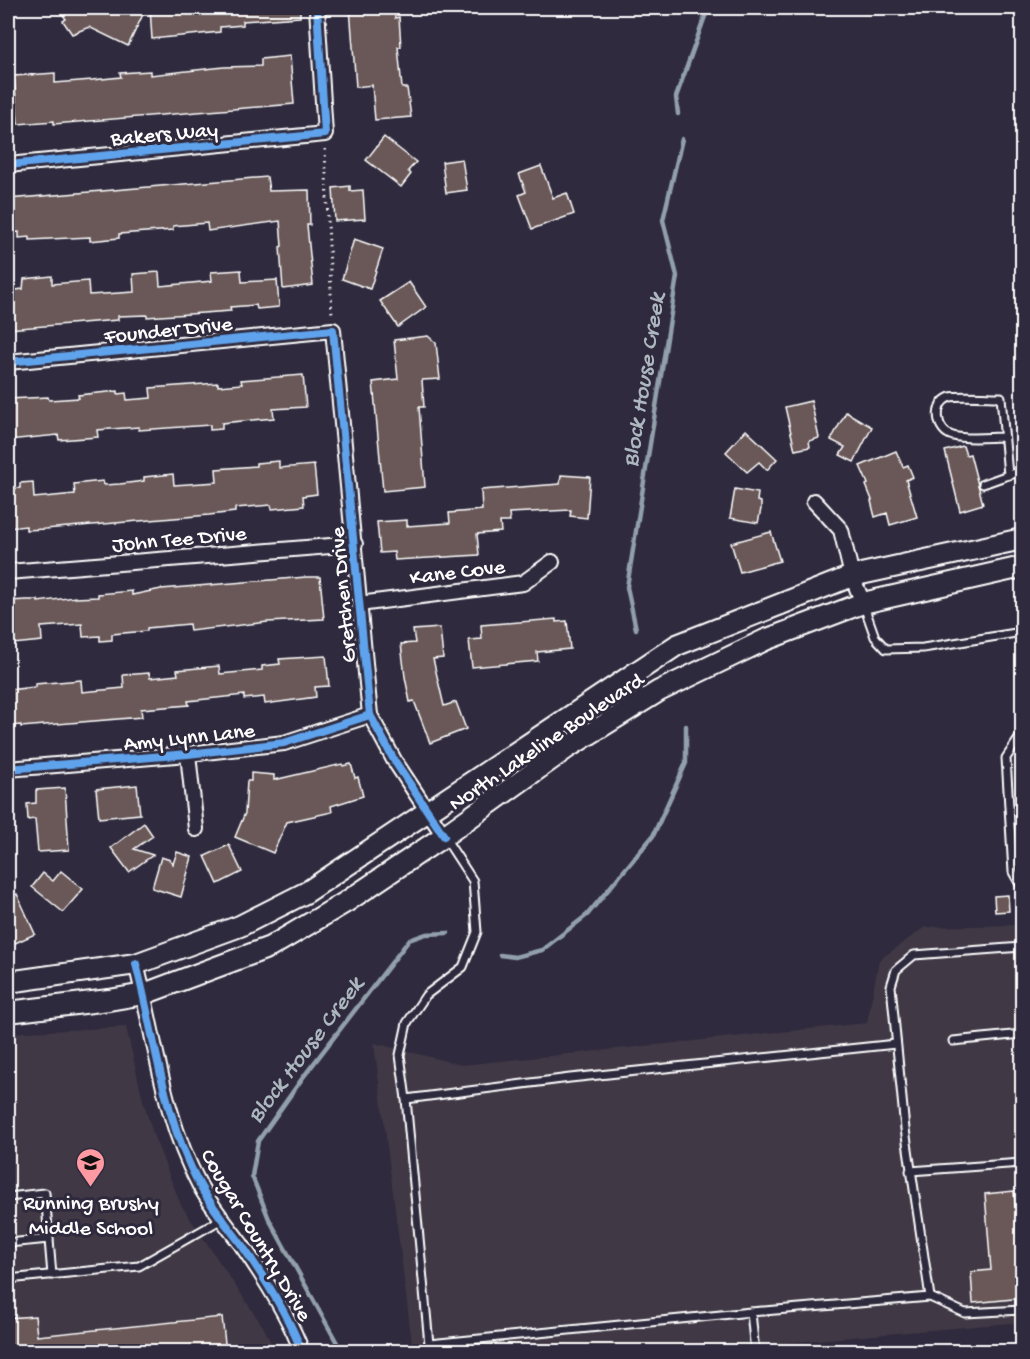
<svg xmlns="http://www.w3.org/2000/svg" width="1030" height="1359" viewBox="0 0 1030 1359" font-family="'Gochi Hand',sans-serif">
<style>
.built{fill:#413845}
.lines{fill:none;stroke-linecap:round;stroke-linejoin:round}
.stream{stroke:#92a0ac;stroke-width:4.5}
.building{fill:#6b5958;stroke:#fff;stroke-width:1.5}
.lane-casing{stroke:#fff;stroke-width:11}
.street-casing{stroke:#fff;stroke-width:18}
.secondary-casing{stroke:#fff;stroke-width:24}
.path{stroke:#fff;stroke-width:3;stroke-dasharray:1.5 4.5;stroke-linecap:butt}
.lane{stroke:#2f2a3d;stroke-width:7}
.street{stroke:#2f2a3d;stroke-width:14}
.secondary{stroke:#2f2a3d;stroke-width:20}
.cycleway-casing{stroke:#2f2a3d;stroke-width:11}
.cycleway{stroke:#60a3ed;stroke-width:8}
.labels{text-anchor:middle;stroke-width:6;stroke-linejoin:round;paint-order:stroke}
.street-label{font-size:22px;fill:#fff;stroke:#2f2a3d}
.poi-label{font-size:22px;fill:#fff;stroke:#2f2a3d}
.water-label{font-size:24px;font-style:italic;fill:#adb7c0;stroke:#2f2a3d}
</style>
<rect width="100%" height="100%" fill="#2f2a3d"/>
<filter id="ink" filterUnits="userSpaceOnUse"><feTurbulence type="fractalNoise" baseFrequency=".0167" numOctaves="2"/><feDisplacementMap in="SourceGraphic" scale="12" xChannelSelector="R" yChannelSelector="G"/><feConvolveMatrix kernelMatrix="1 2 1 2 8 2 1 2 1" color-interpolation-filters="sRGB"/></filter>
<g filter="url(#ink)">
<g class="built">
<polygon points="1022,925 1022,1322 691,1351 413,1351 374,1043 462,1065 867,1023 879,960 925,927"/>
<polygon points="126,1027 143,1100 153,1134 181,1205 264,1328 275,1351 8,1352 8,1033"/>
</g>
<g class="lines">
<g class="stream">
<polyline points="678,114 676,97 708,8"/>
<polyline points="636,629 627,587 677,276 663,220 682,139"/>
<polyline points="500,955 515,957 542,950 587,915 653,836 686,763 686,726"/>
<polyline points="342,1352 269,1219 252,1176 258,1141 304,1076 409,940 426,934 448,933"/>
</g>
</g>
<g class="building">
<polygon points="58,8 146,8 128,46 89,27 72,34 63,21 66,19"/>
<polygon points="150,8 300,8 300,17 243,21 243,25 220,27 220,32 152,39"/>
<polygon points="350,8 394,8 395,18 399,17 401,47 398,47 402,88 407,88 411,117 375,120 372,85 356,87"/>
<polygon points="290,56 294,104 54,124 54,121 18,124 14,76 55,73 55,83 92,80 121,77 120,73 150,71 150,75 224,67 261,66 261,59"/>
<polygon points="384,137 416,162 408,171 411,174 401,187 366,160"/>
<polygon points="462,159 467,190 446,193 442,162"/>
<polygon points="541,166 553,198 567,193 574,214 532,229 519,195 526,192 519,174"/>
<polygon points="267,177 269,191 309,190 310,225 307,225 313,285 283,289 280,247 282,246 280,221 208,231 207,223 173,226 173,230 119,234 119,238 90,241 90,237 30,240 30,237 19,238 19,232 8,233 8,199"/>
<polygon points="350,186 350,191 363,190 365,219 335,221 333,188"/>
<polygon points="354,239 383,249 370,289 342,279"/>
<polygon points="241,270 242,282 277,280 279,307 257,309 256,305 230,307 231,311 147,317 147,315 118,316 118,320 8,329 8,291 23,289 24,279 52,276 52,284 88,281 89,295 134,292 133,274 159,272 160,286 212,281 211,272"/>
<polygon points="409,282 426,307 398,327 380,301"/>
<polygon points="428,336 436,343 440,379 422,380 424,407 419,407 425,487 383,491 373,382 398,379 394,340"/>
<polygon points="303,375 306,407 273,409 274,418 222,423 222,429 210,430 210,425 139,430 139,427 97,430 98,437 59,440 58,435 8,440 8,399 48,397 49,400 79,398 78,395 118,391 118,394 126,393 127,400 151,398 150,388 218,383 218,386 242,384 241,380"/>
<polygon points="811,401 819,438 809,441 810,447 795,450 785,407"/>
<polygon points="846,412 872,427 854,462 840,455 845,447 831,440"/>
<polygon points="746,430 777,459 767,470 759,462 747,472 726,452"/>
<polygon points="963,446 966,455 970,454 983,504 960,511 945,451"/>
<polygon points="896,451 903,467 908,465 913,477 906,480 917,517 890,525 887,513 875,517 871,501 872,500 866,485 868,484 860,466"/>
<polygon points="279,461 279,468 314,465 317,494 303,496 304,506 272,509 271,505 235,508 235,512 209,515 45,529 26,530 26,526 8,528 8,489 20,488 20,483 33,482 34,498 75,494 74,484 103,481 104,485 120,484 144,481 144,477 173,474 174,485 217,482 216,469 256,466 256,463"/>
<polygon points="561,475 590,477 587,518 570,516 571,510 509,513 510,522 500,522 501,532 477,534 479,555 395,560 394,552 380,553 377,522 407,520 407,526 450,523 449,513 482,510 481,490 560,484"/>
<polygon points="735,489 758,493 757,501 761,502 761,509 758,523 730,518"/>
<polygon points="771,532 780,561 740,572 731,543"/>
<polygon points="306,577 320,577 324,619 268,622 190,631 189,624 147,628 147,631 112,634 112,640 100,641 100,636 83,637 82,624 41,627 42,641 13,644 9,601 26,600 38,600 38,602 75,597 75,598 98,597 98,594 132,591 132,595 161,589"/>
<polygon points="556,619 556,622 567,621 570,649 537,652 538,661 472,667 469,640 482,639 481,625"/>
<polygon points="440,628 443,658 433,659 444,706 456,702 466,729 430,743 414,701 410,702 405,677 401,644 415,643 413,630"/>
<polygon points="326,656 329,686 315,687 316,697 265,704 264,697 244,699 244,695 188,701 189,705 141,709 142,717 21,727 21,725 8,726 8,690 35,687 35,684 81,680 82,692 124,688 123,675 149,673 150,678 178,675 177,670 219,666 220,674 262,670 262,666 280,664 279,659"/>
<polygon points="342,764 343,766 351,764 355,778 358,777 363,796 331,806 332,812 287,822 273,853 235,837 245,813 247,781 251,781 251,773 274,775 274,780"/>
<polygon points="137,785 140,814 99,818 96,789"/>
<polygon points="65,788 69,850 38,852 35,819 28,820 27,804 36,803 36,790"/>
<polygon points="144,823 153,836 134,849 153,855 129,872 111,848"/>
<polygon points="229,845 242,872 218,884 205,856"/>
<polygon points="177,852 192,857 181,897 152,888 161,857 170,860 173,864"/>
<polygon points="61,871 83,889 63,912 32,887 43,873 53,881"/>
<polygon points="17,894 35,934 11,945 8,938 8,898"/>
<polygon points="1008,895 1009,911 995,912 994,896"/>
<polygon points="1014,1191 1023,1298 973,1303 971,1272 991,1270 985,1194"/>
<polygon points="35,1316 37,1336 222,1317 226,1352 8,1352 8,1318"/>
</g>
<g class="lines">
<defs>
<g id="lane">
<path d="M1004 437C990 437 967 440 953 436 936 432 932 404 950 397 958 395 991 397 1001 397L1008 475"/>
<polyline points="983,484 1008,475 1022,472"/>
<polyline points="864,606 875,637 886,649 923,648 1022,632"/>
<polyline points="1022,734 1006,758 1013,872 1022,888"/>
<polyline points="445,838 473,881 477,932 463,967 426,995 407,1023 400,1055 406,1099 429,1344 751,1312"/>
<polyline points="953,1041 1022,1034"/>
<polyline points="406,1099 570,1078 896,1044"/>
<polyline points="910,1171 1022,1163"/>
<polyline points="8,1197 45,1193 52,1275"/>
<polyline points="8,1243 49,1239"/>
<polyline points="8,1279 139,1266 222,1219"/>
<polyline points="930,1297 965,1313 1022,1310"/>
<polyline points="755,1352 751,1312 930,1297 905,1129 891,986 896,970 914,955 1022,947"/>
</g>
<g id="street">
<polyline points="8,165 325,134 317,8"/>
<polyline points="8,362 333,330 370,715 394,760 444,836"/>
<polyline points="814,501 841,530 852,576 863,603"/>
<polyline points="8,572 355,544"/>
<polyline points="359,604 523,583 552,562"/>
<polyline points="188,754 196,829"/>
<polyline points="8,769 188,754 284,743 370,715"/>
<path d="M136 964C155 1037 163 1117 199 1184 210 1205 227 1225 241 1244 264 1277 288 1314 302 1352"/>
</g>
<g id="secondary">
<polyline points="8,982 136,964 240,926 307,892 677,645 852,576 1022,539"/>
<polyline points="8,1012 109,1000 144,994 270,947 346,902 444,836 567,748 659,691 765,640 863,603 1022,567"/>
</g>
</defs>
<use href="#lane" class="lane-casing"/>
<use href="#street" class="street-casing"/>
<use href="#secondary" class="secondary-casing"/>
<polyline class="path" points="325,149 332,316"/>
<use href="#lane" class="lane"/>
<use href="#street" class="street"/>
<use href="#secondary" class="secondary"/>
<defs>
<g id="cycleway">
<polyline points="8,165 325,134 317,8"/>
<polyline points="8,362 333,330 370,715 394,760 444,836"/>
<polyline points="8,769 188,754 284,743 370,715"/>
<path d="M136 964C155 1037 163 1117 199 1184 210 1205 227 1225 241 1244 264 1277 288 1314 302 1352"/>
</g>
</defs>
<use href="#cycleway" class="cycleway-casing"/>
<use href="#cycleway" class="cycleway"/>
</g>
</g>
<defs>
<symbol id="school-pin" viewBox="-11 -11 22 30"><path d="M0 17L-7.5 6A9.5 9.5 0 1 1 7.5 6Z" fill="#ff9aa2" stroke="#2f2a3d"/><path d="M0-5L7-2L0 1L-7-2ZM-4 1L0 2.5L4 1V4Q0 6-4 4Z" fill="#111"/></symbol>
</defs>
<g fill-rule="evenodd">
<use href="#school-pin" x="74" y="1146" width="33" height="45"/>
</g>
<g class="labels">
<g class="street-label">
<text transform="translate(164 132) rotate(-5)" y="8">Bakers Way</text>
<text transform="translate(168 328) rotate(-6)" y="8">Founder Drive</text>
<text transform="translate(179 537) rotate(-5)" y="8">John Tee Drive</text>
<text transform="translate(457 570) rotate(-7)" y="8">Kane Cove</text>
<text transform="translate(341 595) rotate(-95)" y="8">Gretchen Drive</text>
<text transform="translate(189 735) rotate(-6)" y="8">Amy Lynn Lane</text>
<text transform="translate(545 740) rotate(-34)" y="8">North Lakeline Boulevard</text>
<text transform="translate(258 1234) rotate(59)" y="8">Cougar Country Drive</text>
</g>
<g class="poi-label">
<text x="91" y="1209">Running Brushy<tspan x="91" dy="25">Middle School</tspan></text>
</g>
<g class="water-label">
<text transform="translate(642 380) rotate(-81)" y="8">Block House Creek</text>
<text transform="translate(304 1049) rotate(-53)" y="8">Block House Creek</text>
</g>
</g>
<rect width="1030" height="1359" fill="none" stroke="#2f2a3d" stroke-width="30"/>
<rect x="15" y="15" width="1000" height="1329" fill="none" stroke="#fff" stroke-width="2" filter="url(#ink)"/>
</svg>
